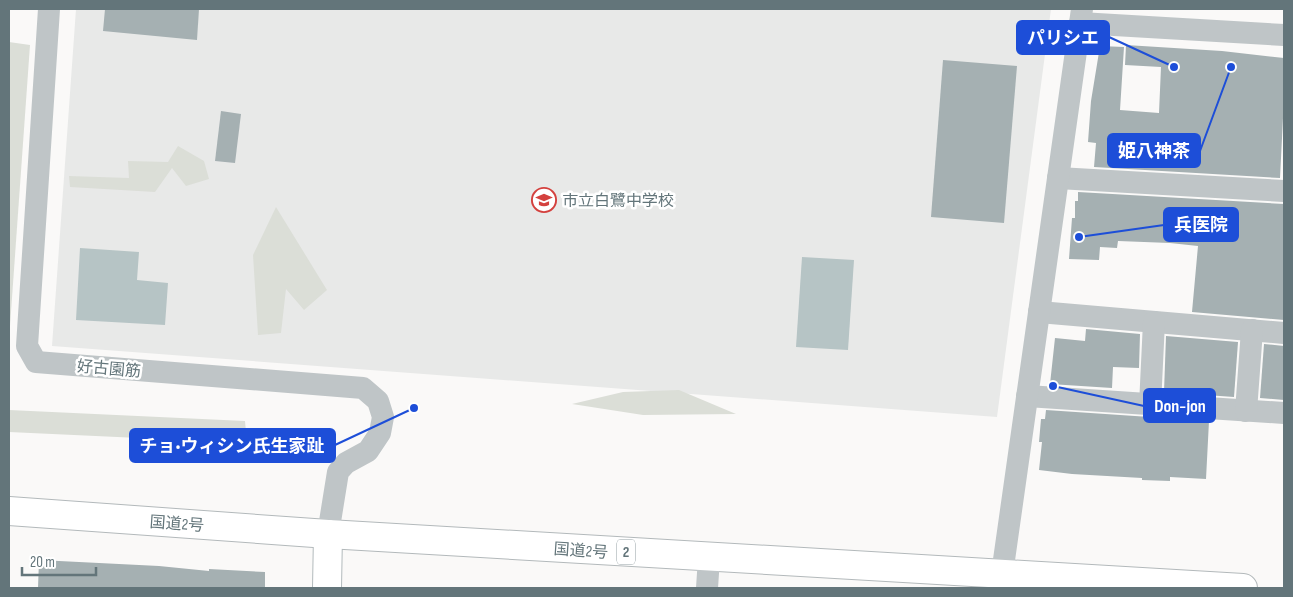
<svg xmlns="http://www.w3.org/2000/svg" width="1293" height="597" viewBox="0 0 1293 597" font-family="'Sofia Sans Condensed','Noto Sans JP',sans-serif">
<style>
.built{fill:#e8e9e8}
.green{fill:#dbded7}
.water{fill:#b6c4c5}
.building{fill:#a5b0b2}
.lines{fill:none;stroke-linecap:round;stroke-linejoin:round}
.secondary-casing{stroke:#b2babc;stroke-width:30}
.highway-casing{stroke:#b3b9bb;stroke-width:30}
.street{stroke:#bfc5c7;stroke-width:22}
.secondary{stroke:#fff;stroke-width:28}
.highway{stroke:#fff;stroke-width:28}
.labels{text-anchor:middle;stroke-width:5;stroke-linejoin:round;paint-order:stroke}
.shield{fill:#fff;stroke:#929ea2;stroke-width:1}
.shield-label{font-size:15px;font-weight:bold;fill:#63757a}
.poi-label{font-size:16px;fill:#63757a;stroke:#fff;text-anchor:start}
.street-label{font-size:16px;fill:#63757a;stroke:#fff}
.leader{fill:none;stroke:#1d4ed8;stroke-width:2}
.callout-dot{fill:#1d4ed8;stroke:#fff;stroke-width:2}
.callout{fill:#1d4ed8;stroke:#1d4ed8;stroke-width:2}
.callout-label{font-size:18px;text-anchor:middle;font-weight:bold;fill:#fff}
</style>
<rect width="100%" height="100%" fill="#faf9f8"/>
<polygon class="built" points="76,9 1051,9 997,417 52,346"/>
<g class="green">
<polygon points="9,42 30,45 9,340"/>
<polygon points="178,146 204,161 209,179 186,186 172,168 155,192 70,187 69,176 129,178 128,161 168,162"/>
<polygon points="276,207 327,290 304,310 286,289 281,333 258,335 253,255"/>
<polygon points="679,390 736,414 643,415 572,404 623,392"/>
<polygon points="9,410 245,421 247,443 9,432"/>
</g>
<g class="water">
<polygon points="80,248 139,252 137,280 168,283 165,325 76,320"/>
<polygon points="802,257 854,260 848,350 796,347"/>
</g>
<g class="building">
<polygon points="105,9 199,9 197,40 103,31"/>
<polygon points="1126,45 1222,51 1284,58 1284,98 1280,178 1094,167 1096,143 1088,142 1091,101 1100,46 1124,47 1120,110 1159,113 1161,67 1125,65"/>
<polygon points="943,60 1017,66 1004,223 931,217"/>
<polygon points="221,111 241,114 235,163 215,161"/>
<polygon points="1078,192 1284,204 1284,320 1192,312 1198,246 1170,243 1118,241 1117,248 1100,247 1099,260 1069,259 1072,218 1075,218 1075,201 1078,201"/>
<polygon points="1086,329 1140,334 1139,368 1113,367 1112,388 1050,384 1055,338 1085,341"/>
<polygon points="1166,336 1238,342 1234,397 1164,392"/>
<polygon points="1264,344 1284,346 1284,400 1260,398"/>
<polygon points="1046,410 1209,421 1206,479 1170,477 1170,481 1142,480 1142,478 1072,474 1039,470 1042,442 1039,442 1041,419 1045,419"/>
<polygon points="39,560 159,566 209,571 209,569 265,572 265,588 38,588"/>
</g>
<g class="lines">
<defs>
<polyline id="secondary" points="327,588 328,534"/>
<polyline id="highway" points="9,511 328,534 1243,588"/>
</defs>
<use href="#secondary" class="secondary-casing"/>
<use href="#highway" class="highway-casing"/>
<g class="street">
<polyline points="49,9 27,346 36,362 363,388 378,401 383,417 380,433 368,451 346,463 338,472 328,534"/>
<polyline points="1080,23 1284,35"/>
<polyline points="1058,178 1284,191"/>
<polyline points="1039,312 1284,333"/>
<polyline points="1027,396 1284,413"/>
<polyline points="1150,405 1154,322"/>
<polyline points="1246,411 1252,330"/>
<polyline points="1002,574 1082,9"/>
<polyline points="707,588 709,558"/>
</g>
<use href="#secondary" class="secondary"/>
<use href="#highway" class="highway"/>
</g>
<defs>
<symbol id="school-ring" viewBox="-11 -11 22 22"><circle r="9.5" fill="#fff" stroke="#d4413e" stroke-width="1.5"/><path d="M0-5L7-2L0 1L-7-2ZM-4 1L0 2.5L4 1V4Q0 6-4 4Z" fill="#d4413e"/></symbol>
</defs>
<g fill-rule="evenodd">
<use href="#school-ring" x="530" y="186" width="28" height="28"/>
</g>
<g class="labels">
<rect class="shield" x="617" y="539.5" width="18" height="25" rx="4"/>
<g class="shield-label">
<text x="626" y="557">2</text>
</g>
<g class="poi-label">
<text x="562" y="206">市立白鷺中学校</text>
</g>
<g class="street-label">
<text transform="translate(109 368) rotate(5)" y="6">好古園筋</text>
<text transform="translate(177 523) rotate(4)" y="6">国道2号</text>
<text transform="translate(581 550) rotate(4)" y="6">国道2号</text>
</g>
</g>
<path class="leader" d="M1174 67L1109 37M1231 67L1200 151M1079 237L1164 225M1053 386L1144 406M414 408L335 445"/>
<g class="callout-dot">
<circle cx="1174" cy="67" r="5"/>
<circle cx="1231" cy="67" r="5"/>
<circle cx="1079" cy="237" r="5"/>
<circle cx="1053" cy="386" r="5"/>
<circle cx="414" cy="408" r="5"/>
</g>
<g class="callout">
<rect x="1017" y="21" width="92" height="33" rx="5"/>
<rect x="1108" y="134" width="92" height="33" rx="5"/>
<rect x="1164" y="208" width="74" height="33" rx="5"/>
<rect x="1144" y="389" width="71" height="33" rx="5"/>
<rect x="130" y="429" width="205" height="33" rx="5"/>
</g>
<g class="callout-label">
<text x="1063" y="44">パリシエ</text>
<text x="1154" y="157">姫八神茶</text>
<text x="1201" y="231">兵医院</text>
<text x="1180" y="412">Don-jon</text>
<text x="232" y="452">チョ•ウィシン氏生家趾</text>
</g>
<rect width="1293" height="597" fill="none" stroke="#63757a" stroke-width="20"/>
<path d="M22 567v8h74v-8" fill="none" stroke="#63757a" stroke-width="2.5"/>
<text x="30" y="567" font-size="15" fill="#63757a" stroke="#ffffff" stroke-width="4" paint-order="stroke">20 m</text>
</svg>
